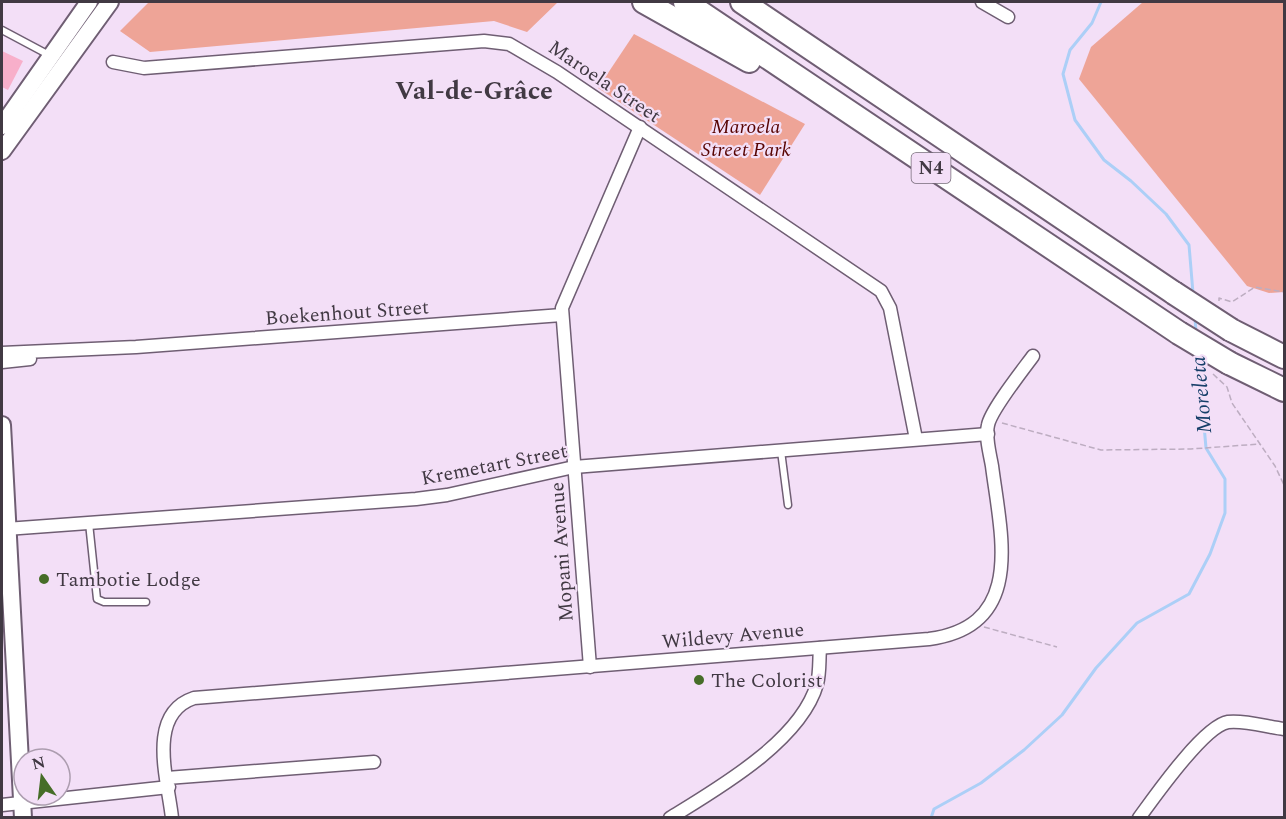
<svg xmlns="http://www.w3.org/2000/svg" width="1286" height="819" viewBox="0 0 1286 819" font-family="Spectral,serif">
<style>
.green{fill:#eea497}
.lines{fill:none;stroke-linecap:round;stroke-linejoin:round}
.stream{stroke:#accff7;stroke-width:3}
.building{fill:#f8afca}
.service-casing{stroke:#6f5e73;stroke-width:9}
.minor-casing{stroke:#6f5e73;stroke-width:15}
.secondary-casing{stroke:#6f5e73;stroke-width:20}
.motorway-casing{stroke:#6f5e73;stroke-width:26}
.path{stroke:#bdadc1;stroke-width:1.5;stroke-dasharray:6 3;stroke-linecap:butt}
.service{stroke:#fff;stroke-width:6}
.minor{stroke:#fff;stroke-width:12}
.secondary{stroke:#fff;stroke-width:16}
.motorway{stroke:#fff;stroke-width:22}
.motorway-bridge-casing{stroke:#6f5e73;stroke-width:26;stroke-linecap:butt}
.motorway-bridge{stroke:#fff;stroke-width:22}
.poi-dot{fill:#466d28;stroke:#f3dff7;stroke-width:2}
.labels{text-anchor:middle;stroke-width:4.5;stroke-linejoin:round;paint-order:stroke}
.shield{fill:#f3dff7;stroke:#766b79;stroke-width:1.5}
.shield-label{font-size:18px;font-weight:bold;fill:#413943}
.street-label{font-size:20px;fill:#413943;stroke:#f3dff7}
.park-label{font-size:20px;font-style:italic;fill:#570301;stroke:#f3dff7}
.poi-label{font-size:20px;fill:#413943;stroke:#f3dff7;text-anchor:start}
.water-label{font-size:21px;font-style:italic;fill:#163f69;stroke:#f3dff7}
.district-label{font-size:26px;font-weight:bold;fill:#413943;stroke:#f3dff7}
</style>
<rect width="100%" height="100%" fill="#f3dff7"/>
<g class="green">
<polygon points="149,2 558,2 527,32 494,21 150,52 120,31"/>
<polygon points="1143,2 1284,2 1284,292 1269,293 1247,286 1079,79 1091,47"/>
<polygon points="634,34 805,124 760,195 598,88"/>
</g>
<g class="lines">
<g class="stream">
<polyline points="1101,2 1092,23 1070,50 1063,74 1075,120 1104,160 1131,181 1166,214 1189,245 1193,293"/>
<polyline points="1195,318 1196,332"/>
<polyline points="931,818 934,809 981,783 1024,750 1062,715 1096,668 1137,623 1189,594 1210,554 1225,513 1225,479 1206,448 1198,357"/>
</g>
</g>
<polygon class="building" points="2,51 23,61 8,90 2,87"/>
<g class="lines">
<defs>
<g id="service">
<polyline points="2,30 49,55"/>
<polyline points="781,451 788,505"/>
<polyline points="89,523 97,599 104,602 146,602"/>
</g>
<g id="minor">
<polyline points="982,2 1008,17"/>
<polyline points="113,62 144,68 484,41 509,44 557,72 881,291 890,308 916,439"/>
<polyline points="2,353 136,347 562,315"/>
<polyline points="2,362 30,359"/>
<polyline points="6,529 416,499 447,495 574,467 988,434"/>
<polyline points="590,667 562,308 640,127"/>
<polyline points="167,778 374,762"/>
<polyline points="2,805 169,787"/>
<path d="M172 818C168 780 146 714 194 698L929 639C1026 626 1001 536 992 466 990 454 985 437 988 425 991 410 1022 371 1033 356"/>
<path d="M670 818C717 789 801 741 817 684 820 673 819 660 820 648"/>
<path d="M1139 818C1155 796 1204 726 1228 722 1246 720 1267 727 1284 729"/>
</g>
<g id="secondary">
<polyline points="2,126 89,2"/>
<polyline points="2,151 110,2"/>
<polyline points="2,425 23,818"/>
</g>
<g id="motorway">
<polyline points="644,2 749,61"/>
<polyline points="685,2 1179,333"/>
<polyline points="742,2 1174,293"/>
<polyline points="1231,330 1284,357"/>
<polyline points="1229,363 1284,390"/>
</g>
</defs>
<use href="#service" class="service-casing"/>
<use href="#minor" class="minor-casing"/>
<use href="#secondary" class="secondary-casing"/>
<use href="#motorway" class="motorway-casing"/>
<g class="path">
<polyline points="1219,301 1219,298 1232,302 1255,287 1284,292"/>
<polyline points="1213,374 1227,387 1232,403 1275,466 1284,485"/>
<polyline points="1002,423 1101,450 1191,449 1260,444"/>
<polyline points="984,627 1057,647"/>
</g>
<use href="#service" class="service"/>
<use href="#minor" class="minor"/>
<use href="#secondary" class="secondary"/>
<use href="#motorway" class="motorway"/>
<defs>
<g id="motorway-bridge">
<polyline points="1174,293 1231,330"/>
<polyline points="1179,333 1229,363"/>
</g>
</defs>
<use href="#motorway-bridge" class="motorway-bridge-casing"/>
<use href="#motorway-bridge" class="motorway-bridge"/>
</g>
<g class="poi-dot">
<circle cx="44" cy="579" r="6"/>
<circle cx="699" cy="680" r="6"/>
</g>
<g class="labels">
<rect class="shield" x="911.5" y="153" width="39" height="30" rx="4.5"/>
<g class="shield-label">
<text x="931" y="174">N4</text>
</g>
<g class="street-label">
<text transform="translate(605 81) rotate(34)" y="7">Maroela Street</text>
<text transform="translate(347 312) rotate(-4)" y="7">Boekenhout Street</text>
<text transform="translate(494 464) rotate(-11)" y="7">Kremetart Street</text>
<text transform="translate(561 552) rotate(-94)" y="7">Mopani Avenue</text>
<text transform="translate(733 635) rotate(-5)" y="7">Wildevy Avenue</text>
</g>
<g class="park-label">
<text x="746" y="133">Maroela<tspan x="746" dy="23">Street Park</tspan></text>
</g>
<g class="poi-label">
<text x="56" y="586">Tambotie Lodge</text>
<text x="711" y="687">The Colorist</text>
</g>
<g class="water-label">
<text transform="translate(1201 395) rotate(-95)" y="7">Moreleta</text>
</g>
<g class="district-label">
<text x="474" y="99">Val-de-Grâce</text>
</g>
</g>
<rect width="1286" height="819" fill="none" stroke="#413943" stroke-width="6"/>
<g transform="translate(42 777) rotate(346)"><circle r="28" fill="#f3dff7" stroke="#ac9daf" stroke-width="1.5"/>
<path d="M0-4.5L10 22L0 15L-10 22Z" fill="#466d28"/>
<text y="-9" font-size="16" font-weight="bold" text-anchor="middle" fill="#413943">N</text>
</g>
</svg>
